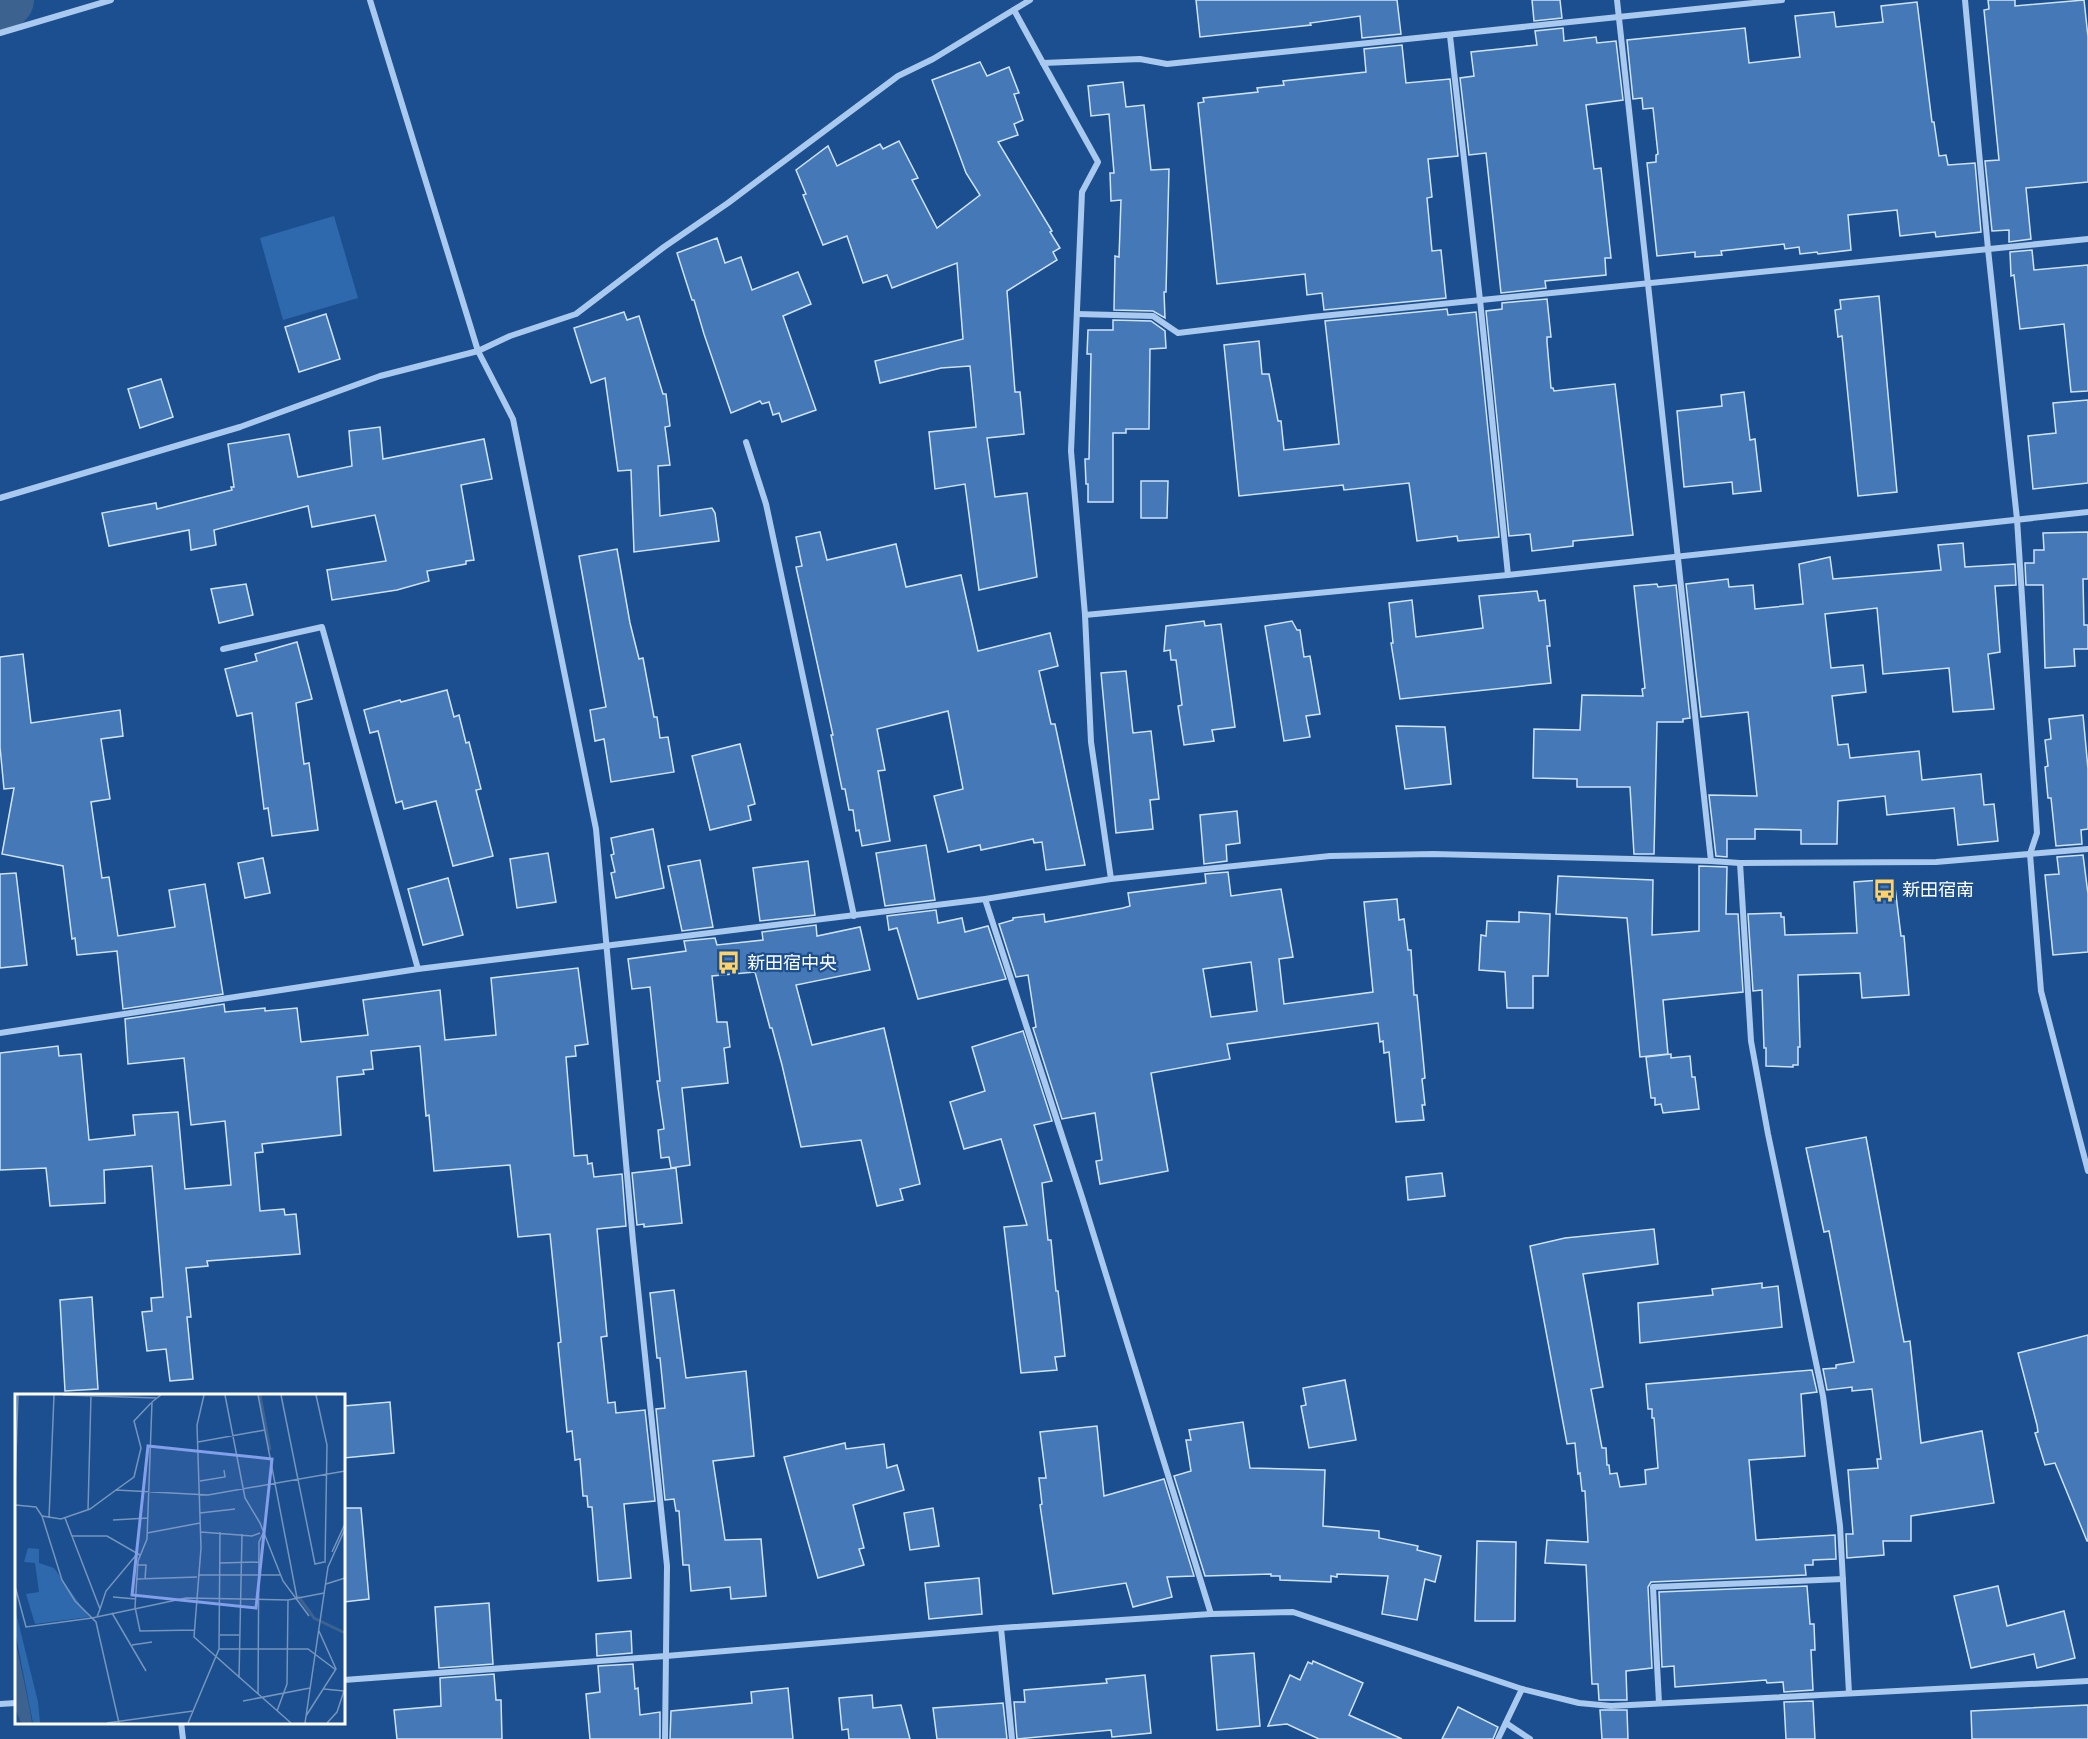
<svg xmlns="http://www.w3.org/2000/svg" width="2088" height="1739" viewBox="0 0 2088 1739" font-family="Helvetica,'Noto Sans JP',sans-serif">
<style>
.green{fill:#2e69ad}
.lines{fill:none;stroke-linecap:round;stroke-linejoin:round}
.river{stroke:#3c6290;stroke-width:56}
.building{fill:#4478b7;stroke:#cfe3fa;stroke-width:1.5;fill-rule:evenodd}
.street{stroke:#a9c9ee;stroke-width:6}
.labels{text-anchor:middle;stroke-width:4.5;stroke-linejoin:round;paint-order:stroke}
.poi-label{font-size:18px;fill:#fff;stroke:#1b4f8f;text-anchor:start}
.inset-river{fill:none;stroke:#3c6290;stroke-width:3}
.inset-road{fill:none;stroke:#7695bc;stroke-width:1.5}
.view{fill:#839eea;fill-opacity:0.15;stroke:#839eea;stroke-width:3}
.inset-edge{fill:none;stroke:#fff;stroke-width:3}
</style>
<rect width="100%" height="100%" fill="#1b4f8f"/>
<polygon class="green" points="334,216 358,298 283,320 260,238"/>
<g class="lines">
<polyline class="river" points="0,2 6,0"/>
</g>
<g class="building">
<polygon points="1196,0 1397,0 1401,34 1362,38 1360,16 1310,23 1311,25 1200,37"/>
<polygon points="1532,0 1560,0 1562,18 1534,21"/>
<polygon points="1988,0 2015,0 2015,6 2084,0 2088,37 2088,182 2026,188 2031,239 2009,242 2009,230 1992,231 1985,161 1999,160 1984,10 1989,9"/>
<polygon points="1917,2 1932,122 1934,122 1939,156 1946,155 1948,165 1975,163 1981,232 1936,237 1935,232 1900,236 1897,210 1848,215 1851,250 1818,254 1817,252 1800,254 1799,247 1785,249 1784,244 1721,251 1722,255 1695,257 1695,252 1657,256 1647,163 1656,162 1656,155 1658,154 1653,108 1643,109 1642,98 1633,99 1627,40 1745,28 1749,63 1800,57 1795,16 1834,12 1836,27 1883,22 1881,6"/>
<polygon points="1563,28 1564,41 1596,37 1597,43 1616,41 1623,100 1586,105 1594,169 1601,168 1611,258 1605,258 1606,275 1545,281 1546,288 1501,293 1486,153 1469,155 1460,78 1474,76 1471,52 1537,45 1535,31"/>
<polygon points="1402,45 1406,83 1450,79 1458,156 1428,159 1432,197 1427,198 1432,251 1441,250 1446,298 1324,310 1322,293 1307,295 1305,274 1217,284 1198,103 1204,102 1203,98 1258,92 1257,88 1284,85 1283,81 1366,72 1364,49"/>
<polygon points="980,62 987,76 1009,67 1019,93 1014,94 1023,120 1014,124 1018,135 998,142 1052,231 1050,232 1060,248 1053,252 1057,260 1007,291 1015,392 1020,392 1024,434 987,438 995,497 1027,493 1037,577 979,590 965,484 935,489 929,432 976,427 970,366 941,368 880,383 875,361 963,339 957,263 892,288 887,275 863,283 847,236 823,245 803,195 806,194 796,170 828,146 837,166 880,144 883,149 899,141 918,178 912,180 937,228 980,195 966,173 932,80"/>
<polygon points="1123,82 1126,107 1144,105 1151,170 1169,169 1166,292 1164,292 1165,318 1153,311 1114,310 1115,256 1119,257 1121,200 1111,201 1110,173 1114,173 1109,114 1091,116 1088,86"/>
<polygon points="717,238 725,263 741,257 752,290 798,272 811,304 783,316 816,410 782,422 779,413 773,415 769,402 762,404 760,401 731,413 704,334 694,300 692,300 677,253"/>
<polygon points="2032,250 2034,270 2088,265 2088,391 2071,392 2064,324 2020,329 2014,275 2011,276 2010,252"/>
<polygon points="1879,296 1897,492 1858,496 1842,336 1838,337 1835,310 1841,309 1840,300"/>
<polygon points="1547,299 1551,337 1547,337 1547,342 1551,388 1553,388 1554,391 1615,384 1633,535 1573,541 1573,546 1532,551 1530,534 1509,536 1486,311 1502,309 1502,303"/>
<polygon points="1447,309 1448,315 1476,312 1499,537 1458,541 1457,536 1417,541 1409,483 1344,490 1343,485 1239,496 1224,345 1259,341 1262,374 1269,374 1278,421 1281,421 1284,450 1339,444 1325,321"/>
<polygon points="624,312 627,320 639,316 663,394 666,394 670,426 665,427 670,465 658,466 660,516 712,508 715,513 719,541 634,552 631,470 618,471 605,378 591,383 574,328"/>
<polygon points="326,314 340,359 299,372 285,327"/>
<polygon points="1113,320 1151,321 1165,331 1166,348 1150,349 1149,429 1126,429 1126,433 1113,433 1113,502 1088,502 1088,484 1086,484 1085,459 1089,459 1091,354 1087,354 1088,330 1113,330"/>
<polygon points="161,379 173,417 140,428 128,389"/>
<polygon points="1744,392 1750,440 1755,439 1761,491 1733,494 1732,482 1684,487 1677,411 1722,406 1721,395"/>
<polygon points="2088,400 2088,483 2033,489 2028,436 2056,433 2053,403"/>
<polygon points="380,427 383,459 484,439 492,479 461,485 474,560 466,561 466,564 427,571 429,581 397,590 332,600 327,570 386,561 375,515 312,527 308,506 214,530 216,545 191,550 189,530 109,546 102,513 156,503 157,509 232,490 231,487 234,487 228,444 289,434 298,477 352,466 349,431"/>
<polygon points="1141,481 1168,481 1167,518 1141,518"/>
<polygon points="820,532 827,560 896,544 906,587 961,575 978,651 1050,633 1058,666 1039,671 1051,724 1055,724 1085,865 1046,870 1042,842 1034,843 1033,839 981,850 980,845 948,852 934,796 963,789 948,711 877,729 885,770 878,771 890,841 862,846 859,830 856,831 853,810 849,810 845,789 842,789 831,735 833,735 796,567 802,566 796,537"/>
<polygon points="2088,532 2088,579 2083,579 2084,625 2088,625 2088,649 2074,649 2075,666 2045,668 2043,585 2026,585 2025,563 2034,563 2034,550 2044,550 2043,533"/>
<polygon points="1963,543 1965,567 2015,564 2016,585 1995,586 2000,652 1988,654 1994,709 1953,712 1949,668 1883,674 1877,608 1825,614 1831,668 1863,665 1866,692 1832,696 1838,745 1848,744 1850,758 1919,751 1922,780 1981,774 1984,805 1994,804 1998,841 1958,845 1954,808 1887,815 1885,796 1838,801 1837,844 1801,844 1801,830 1755,829 1755,839 1727,839 1727,857 1716,856 1709,795 1757,796 1748,712 1701,717 1686,584 1728,579 1729,587 1753,585 1755,609 1803,604 1799,564 1830,557 1833,579 1941,570 1938,545"/>
<polygon points="617,549 630,623 639,659 643,658 654,717 657,717 660,738 668,737 674,772 611,782 604,739 595,741 590,710 606,707 579,556"/>
<polygon points="246,584 253,615 219,623 211,589"/>
<polygon points="1657,584 1658,587 1676,585 1690,718 1683,719 1683,722 1657,722 1654,854 1634,854 1630,787 1577,787 1577,779 1533,778 1534,729 1580,730 1582,695 1643,696 1642,689 1645,688 1634,586"/>
<polygon points="1537,591 1539,601 1545,600 1550,646 1547,646 1551,683 1400,699 1391,643 1393,643 1389,603 1412,600 1416,637 1483,628 1479,596"/>
<polygon points="1204,621 1205,626 1221,624 1235,727 1212,730 1214,741 1184,745 1178,706 1182,705 1176,660 1171,660 1170,650 1164,651 1166,626"/>
<polygon points="1292,621 1297,630 1300,630 1304,657 1310,656 1320,714 1306,716 1310,737 1284,741 1265,626"/>
<polygon points="297,642 312,699 296,703 304,764 309,763 318,830 272,836 268,808 264,809 252,713 237,716 225,669 257,661 255,654"/>
<polygon points="23,654 31,723 120,710 123,736 101,739 110,799 91,802 102,878 109,877 118,936 175,927 169,890 205,884 223,994 123,1009 117,951 77,955 75,938 72,939 63,866 2,854 14,788 4,789 0,747 0,657"/>
<polygon points="1126,671 1133,733 1151,731 1159,799 1150,800 1153,829 1116,833 1101,673"/>
<polygon points="447,690 454,717 459,715 466,743 469,742 481,789 476,790 493,856 453,866 436,801 404,809 402,801 396,803 378,731 370,733 364,710 400,700 401,702"/>
<polygon points="2083,715 2088,769 2088,829 2081,830 2082,844 2056,846 2051,798 2048,798 2045,767 2048,766 2045,740 2051,739 2049,719"/>
<polygon points="1396,726 1445,727 1451,784 1405,789"/>
<polygon points="740,744 755,804 748,806 751,820 710,830 692,756"/>
<polygon points="1237,811 1240,843 1226,845 1227,861 1204,864 1200,815"/>
<polygon points="653,829 664,888 616,898 611,873 615,872 611,855 614,854 611,838"/>
<polygon points="926,845 935,900 885,906 876,853"/>
<polygon points="548,853 556,902 517,908 510,859"/>
<polygon points="2083,855 2088,894 2088,952 2053,955 2045,875 2059,874 2057,857"/>
<polygon points="263,858 270,893 245,898 238,863"/>
<polygon points="700,860 713,927 682,931 668,866"/>
<polygon points="808,861 815,915 760,921 753,868"/>
<polygon points="1699,866 1727,867 1726,914 1738,914 1743,992 1663,1000 1668,1054 1640,1057 1627,918 1556,914 1558,876 1653,880 1652,935 1699,931"/>
<path d="M1228 872 1231 896 1281 889 1293 957 1279 959 1284 1004 1373 992 1364 902 1397 899 1399 920 1404 919 1408 950H1411L1414 995H1417L1425 1078 1422 1079 1425 1105H1422L1424 1120 1396 1122 1389 1052 1384 1053 1383 1041 1380 1042 1378 1023 1227 1044 1230 1059 1151 1073 1168 1171 1100 1184 1096 1161 1102 1160 1095 1113 1062 1119 1033 1028 1036 1027 1028 975 1016 977 999 924 1013 920V918L1044 914 1045 922 1123 908 1130 906 1128 893 1206 883 1205 874ZM1251 962 1257 1011 1211 1017 1203 969Z"/>
<polygon points="16,873 27,965 0,968 0,874"/>
<polygon points="448,878 463,935 423,945 408,889"/>
<polygon points="1894,879 1901,936 1904,936 1909,995 1862,998 1860,973 1798,975 1800,1047 1798,1047 1798,1065 1793,1065 1793,1067 1766,1066 1766,1048 1764,1048 1762,990 1753,991 1748,914 1781,913 1781,917 1784,917 1785,935 1857,933 1854,882"/>
<polygon points="936,910 938,923 962,918 965,932 988,926 1006,979 918,999 897,928 889,930 887,916"/>
<polygon points="1519,912 1550,914 1548,976 1533,976 1533,1008 1507,1008 1505,972 1479,970 1481,935 1486,936 1487,921 1519,922"/>
<polygon points="816,925 817,936 860,927 870,970 796,985 812,1045 884,1028 920,1184 900,1189 903,1200 877,1206 861,1140 801,1147 782,1065 772,1028 770,1028 755,972 712,976 717,1022 727,1022 730,1047 724,1048 728,1083 682,1088 690,1165 671,1168 669,1157 661,1158 658,1130 664,1129 657,1081 660,1081 650,987 632,989 628,959 686,951 684,941 715,938 717,945 763,940 762,932"/>
<polygon points="578,968 588,1044 575,1046 576,1056 566,1057 574,1156 587,1155 588,1164 592,1163 594,1177 622,1174 626,1226 597,1229 607,1336 601,1337 608,1403 615,1402 616,1413 645,1410 655,1501 624,1504 631,1578 598,1581 592,1507 588,1507 587,1496 583,1496 580,1459 575,1460 572,1431 567,1432 558,1343 561,1342 550,1234 518,1237 510,1165 434,1171 429,1115 426,1116 420,1046 371,1051 373,1069 363,1070 364,1074 337,1077 341,1135 262,1144 263,1152 255,1153 260,1211 284,1209 285,1215 296,1214 300,1254 207,1261 208,1266 186,1268 191,1317 187,1317 193,1379 170,1381 166,1349 147,1351 142,1312 152,1311 151,1298 163,1297 152,1166 104,1170 105,1203 50,1206 46,1168 0,1170 0,1053 58,1046 59,1056 81,1054 89,1140 135,1135 133,1115 178,1112 185,1189 231,1185 225,1121 191,1125 184,1058 128,1064 125,1019 224,1004 225,1012 265,1008 265,1011 297,1008 301,1042 368,1035 363,1000 440,990 445,1040 496,1035 491,978"/>
<polygon points="1023,1031 1052,1121 1034,1125 1052,1181 1042,1183 1048,1240 1051,1240 1056,1291 1058,1291 1065,1356 1055,1357 1057,1370 1021,1373 1004,1227 1027,1225 1001,1139 964,1149 950,1102 985,1091 972,1047"/>
<polygon points="1671,1054 1671,1058 1690,1056 1692,1077 1695,1077 1699,1109 1663,1113 1661,1104 1655,1105 1655,1098 1651,1098 1646,1057"/>
<polygon points="1866,1137 1904,1342 1910,1341 1921,1443 1982,1431 1994,1503 1911,1516 1911,1541 1883,1541 1884,1555 1847,1558 1846,1534 1853,1534 1848,1470 1878,1468 1877,1459 1881,1459 1872,1389 1852,1391 1852,1387 1827,1390 1823,1369 1836,1368 1836,1365 1854,1362 1829,1231 1824,1232 1806,1148"/>
<polygon points="676,1168 682,1223 644,1227 644,1224 637,1225 632,1173"/>
<polygon points="1442,1173 1445,1196 1408,1200 1406,1177"/>
<polygon points="1654,1229 1658,1264 1583,1274 1603,1387 1591,1389 1602,1448 1606,1448 1607,1465 1609,1465 1610,1474 1617,1473 1620,1487 1646,1484 1645,1470 1658,1468 1654,1418 1652,1418 1652,1409 1648,1409 1646,1384 1812,1370 1817,1392 1801,1394 1805,1456 1749,1460 1756,1540 1835,1535 1836,1559 1813,1560 1813,1565 1805,1565 1806,1575 1651,1582 1648,1587 1652,1668 1626,1671 1627,1700 1599,1700 1598,1684 1592,1684 1586,1565 1545,1563 1547,1540 1588,1542 1585,1491 1582,1491 1580,1473 1578,1474 1575,1443 1567,1444 1530,1246 1565,1238"/>
<polygon points="1762,1283 1762,1288 1778,1286 1782,1327 1640,1343 1638,1303 1713,1295 1712,1289"/>
<polygon points="674,1290 686,1378 746,1371 754,1456 713,1461 725,1540 761,1539 766,1596 731,1599 730,1587 691,1591 689,1565 683,1565 679,1511 676,1511 674,1499 665,1500 656,1409 665,1408 660,1358 657,1358 650,1293"/>
<polygon points="92,1297 98,1389 65,1391 60,1300"/>
<polygon points="2088,1335 2088,1541 2087,1541 2055,1463 2045,1465 2035,1433 2038,1432 2037,1425 2018,1353"/>
<polygon points="1345,1380 1356,1440 1309,1448 1301,1406 1306,1405 1303,1388"/>
<polygon points="390,1402 394,1453 344,1458 344,1406"/>
<polygon points="1243,1422 1250,1468 1325,1470 1323,1526 1379,1531 1379,1538 1418,1546 1417,1550 1441,1556 1435,1582 1425,1579 1417,1620 1382,1614 1388,1576 1337,1574 1337,1577 1331,1576 1331,1582 1280,1580 1280,1576 1271,1576 1271,1574 1205,1576 1174,1476 1191,1471 1186,1440 1191,1440 1189,1430"/>
<polygon points="1097,1426 1104,1496 1164,1479 1194,1576 1167,1577 1172,1597 1133,1607 1126,1583 1053,1594 1040,1505 1042,1504 1039,1478 1046,1478 1040,1432"/>
<polygon points="845,1443 846,1449 884,1444 887,1468 897,1465 904,1490 853,1505 864,1548 859,1549 864,1565 818,1578 784,1457"/>
<polygon points="344,1508 361,1508 369,1599 344,1602"/>
<polygon points="933,1508 939,1546 910,1550 904,1513"/>
<polygon points="1477,1541 1516,1542 1515,1621 1475,1621"/>
<polygon points="979,1578 982,1614 929,1619 925,1583"/>
<polygon points="1807,1586 1810,1624 1814,1624 1815,1650 1811,1650 1813,1690 1784,1692 1783,1682 1767,1683 1766,1680 1675,1687 1674,1666 1662,1667 1659,1592"/>
<polygon points="1998,1586 2007,1626 2064,1611 2075,1658 2037,1668 2034,1654 1971,1668 1954,1596"/>
<polygon points="489,1603 493,1664 439,1668 435,1607"/>
<polygon points="631,1631 632,1653 597,1656 596,1634"/>
<polygon points="1254,1653 1260,1726 1217,1730 1211,1656"/>
<polygon points="1313,1661 1363,1683 1349,1715 1402,1739 1319,1739 1287,1724 1268,1726 1290,1675 1300,1680 1308,1662 1312,1664"/>
<polygon points="633,1664 635,1689 638,1688 640,1715 660,1712 660,1739 590,1739 586,1694 600,1692 598,1666"/>
<polygon points="494,1674 496,1700 501,1700 502,1739 397,1739 394,1710 441,1706 440,1678"/>
<polygon points="1145,1675 1151,1733 1112,1737 1111,1730 1017,1739 1014,1702 1025,1702 1024,1690 1107,1683 1106,1679"/>
<polygon points="788,1688 793,1739 670,1739 671,1711 752,1703 751,1692"/>
<polygon points="872,1695 873,1708 901,1705 910,1739 849,1739 848,1729 842,1730 839,1698"/>
<polygon points="1813,1701 1815,1739 1786,1739 1784,1702"/>
<polygon points="1003,1703 1007,1739 937,1739 933,1708"/>
<polygon points="2088,1705 2088,1739 1972,1739 1971,1711"/>
<polygon points="1458,1707 1498,1727 1493,1739 1442,1739"/>
<polygon points="1600,1710 1627,1710 1628,1739 1602,1739"/>
</g>
<g class="lines">
<g class="street">
<polyline points="370,0 478,351 513,419 596,829 633,1241 667,1566 665,1739"/>
<polyline points="1617,0 1711,861"/>
<polyline points="1965,0 1988,249 2017,519 2037,833 2030,854 2041,991 2088,1171"/>
<polyline points="1014,10 1043,63 1140,59 1167,64 1782,0"/>
<polyline points="0,33 111,0"/>
<polyline points="1450,36 1480,300 1508,575"/>
<polyline points="1043,63 1098,162 1082,192 1071,451 1085,615 1091,742 1111,879"/>
<polyline points="1077,314 1153,316 1178,333 1312,317 2088,239"/>
<polyline points="746,442 766,504 854,916"/>
<polyline points="0,498 240,427 380,376 478,351 510,336 576,314 664,247 728,203 898,76 933,59 1030,0"/>
<polyline points="1085,615 1508,575 2088,512"/>
<polyline points="223,649 322,627 418,969"/>
<polyline points="1740,863 1751,1041 1768,1134 1823,1396 1840,1526 1849,1693"/>
<polyline points="985,899 1082,1197 1211,1614"/>
<polyline points="0,1033 418,969 985,899 1111,879 1330,856 1433,854 1711,861 1740,863 1936,862 2088,849"/>
<polyline points="1001,1628 1012,1739"/>
<polyline points="344,1680 666,1656 1001,1628 1211,1614 1293,1612 1522,1689 1579,1703 1611,1706 2088,1681"/>
<polyline points="1659,1703 1653,1587 1843,1579"/>
<polyline points="0,1704 16,1703"/>
<polyline points="181,1722 183,1739"/>
<polyline points="1506,1723 1530,1739"/>
<polyline points="1498,1739 1522,1689"/>
</g>
</g>
<defs>
<symbol id="bus-bare" viewBox="-9 -9 18 18"><path d="M-5-6H5V4H4V6H2V4H-2V6H-4V4H-5ZM-3.5-4V0h7V-4ZM-3.5 1.2v1.5H-2V1.2ZM2 1.2v1.5H3.5V1.2Z" fill="#ffd166" stroke="#1b4f8f" stroke-width="2.5" paint-order="stroke"/></symbol>
</defs>
<g fill-rule="evenodd">
<use href="#bus-bare" x="1868" y="874" width="33" height="33"/>
<use href="#bus-bare" x="712" y="946" width="33" height="33"/>
</g>
<g class="labels">
<g class="poi-label">
<text x="1902" y="896">新田宿南</text>
<text x="747" y="969">新田宿中央</text>
</g>
</g>
<g transform="translate(15 1394)">
<rect width="330" height="330" fill="#1b4f8f"/>
<path d="M13 154 24 155V169L39 174 74 223 20 230 11 200 24 198 20 169 9 168ZM0 215 23 308 25 329H18L0 237Z" fill="#2e69ad"/>
<path d="M0 245 14 311 17 329H6L0 314Z" fill="#3c6290"/>
<path class="inset-river" d="M245 1 255 56M283 202 299 224 330 239"/>
<path class="inset-road" d="M48 1 142 4 146 1M189 1 182 31 186 154 179 243 276 329M210 1 230 104 245 129 268 187 294 222M243 1 282 204M266 1 300 170 309 168M301 1 312 51 310 169M142 4 137 8 132 145 123 167 120 213 125 237 180 236M183 48 250 36M185 87 210 83 209 76M0 93 3 1M101 96 119 83 126 54 119 27 136 9M0 111 21 113 27 122M73 116 76 1M185 119 220 115M34 124 39 1M50 124 85 215 82 223M98 126 133 124M186 138 237 142 245 139M132 139 185 129M57 142H92L125 161M317 158 330 130M205 169 244 168M123 171H131L130 185M183 181H265M122 185 182 183M311 190 330 184M0 192 11 233 77 224 171 204 273 206 309 199M98 203 121 205M85 215 91 197 122 160M97 219 131 277M205 241H224M117 251 137 248M204 255H293L321 276M224 284 227 140M309 295 329 297M243 300 244 148 249 137M228 307 295 294M262 317 272 290 273 206M291 322 321 275 304 237M92 329 178 317M104 329 81 228 60 207 47 186 27 122 46 125 75 115 101 96 193 101 330 77M173 329 204 255 205 138M290 329 313 173 330 135M312 329 322 318 329 297"/>
<path class="view" d="M133 52 257 65 241 214 117 201Z"/>
<rect width="330" height="330" class="inset-edge"/>
</g>
</svg>
